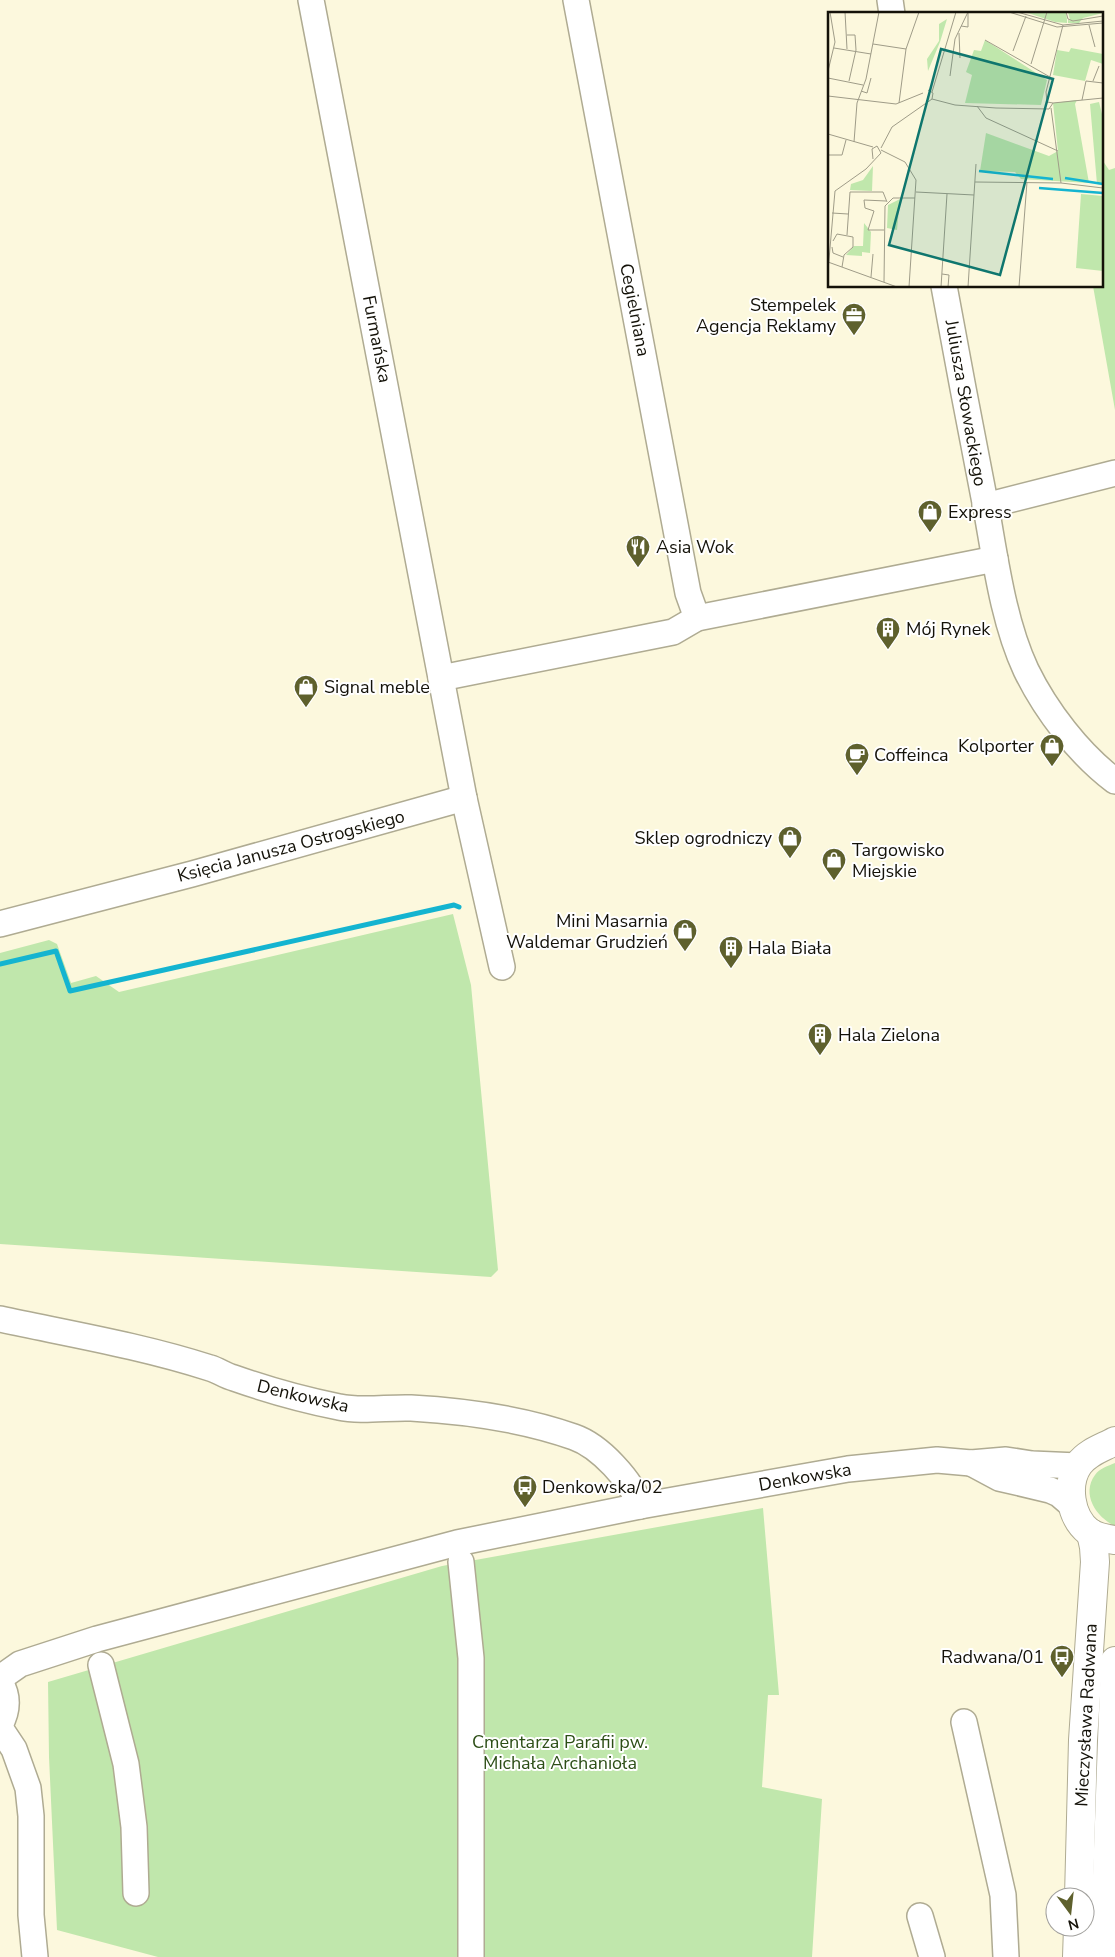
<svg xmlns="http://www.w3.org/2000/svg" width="1115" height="1957" viewBox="0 0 1115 1957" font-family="'Nunito Sans',sans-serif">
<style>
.green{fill:#c0e7ac}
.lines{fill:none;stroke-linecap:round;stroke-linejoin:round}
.stream{stroke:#14b4d0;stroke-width:5}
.minor-casing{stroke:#afab92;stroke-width:28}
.major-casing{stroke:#afab92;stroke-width:30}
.minor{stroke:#fff;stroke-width:25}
.major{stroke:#fff;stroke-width:28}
.labels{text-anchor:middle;stroke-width:4;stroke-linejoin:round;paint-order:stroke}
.poi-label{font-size:18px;fill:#141209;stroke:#fff;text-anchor:start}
.street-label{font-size:18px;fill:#141209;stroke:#fff}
.park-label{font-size:18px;fill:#2c4e16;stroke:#fff}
.inset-river{fill:none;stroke:#14b4d0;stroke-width:2.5}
.inset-road{fill:none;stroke:#9f9c88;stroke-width:1}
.view{fill:#0f766e;fill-opacity:0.15;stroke:#0f766e;stroke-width:2.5}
.inset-edge{fill:none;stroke:#141209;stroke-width:2.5}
</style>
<rect width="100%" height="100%" fill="#fcf8dd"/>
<g class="green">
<polygon points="1101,158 1109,170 1115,168 1115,410 1093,286 1101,286"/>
<polygon points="453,914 471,985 498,1270 491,1277 0,1244 0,953 49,940 57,944 71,983 96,976 119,992"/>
<path d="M1115 1463V1526C1096 1517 1081 1494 1095 1475 1100 1468 1108 1466 1115 1463Z"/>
<polygon points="763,1508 779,1695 768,1695 762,1787 822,1799 812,1957 158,1957 57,1930 49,1757 48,1682 442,1566"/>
</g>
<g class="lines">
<polyline class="stream" points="0,964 56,951 70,991 454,905 459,907"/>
<defs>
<g id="minor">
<polyline points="311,0 464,798 502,967"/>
<polyline points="576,0 688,593 697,618"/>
<polyline points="890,0 892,14"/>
<path d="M944 286C958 362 972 437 987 513 996 564 1004 623 1026 670 1046 711 1079 754 1115 781"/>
<polyline points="985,506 1115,473"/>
<polyline points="441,678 673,632 697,618 995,559"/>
<polyline points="0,924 192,874 464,798"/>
<path d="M0 1319C70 1334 142 1346 210 1368 218 1370 225 1376 234 1378 268 1390 304 1400 339 1407 361 1412 389 1407 411 1408 465 1411 523 1419 574 1437 600 1446 632 1481 640 1506"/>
<polyline points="971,1463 999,1478 1050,1490 1059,1494 1073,1506"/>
<polyline points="461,1562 471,1658 471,1957"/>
<polyline points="101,1665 126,1764 134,1827 136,1893"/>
<polyline points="0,1678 20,1664 97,1639 457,1543 640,1506 848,1469 937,1460 971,1463 1006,1460 1032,1464 1078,1466"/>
<path d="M0 1682C9 1697 8 1710 0 1725"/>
<polyline points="964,1722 1003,1895 1006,1957"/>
<polyline points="0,1728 14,1749 28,1788 31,1816 31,1915 35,1957"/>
<polyline points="920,1916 932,1957"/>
</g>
<g id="major">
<path d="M1115 1441C1102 1448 1088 1452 1079 1464 1065 1484 1070 1517 1089 1532 1096 1537 1107 1539 1115 1540"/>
<polyline points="1079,1897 1083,1740 1095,1562 1094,1547 1091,1533"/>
<polyline points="1077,1957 1078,1927"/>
<polyline points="1104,1957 1115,1661"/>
</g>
</defs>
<use href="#minor" class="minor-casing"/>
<use href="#major" class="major-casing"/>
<use href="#minor" class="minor"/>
<use href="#major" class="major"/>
</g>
<defs>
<symbol id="office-pin" viewBox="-11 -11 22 30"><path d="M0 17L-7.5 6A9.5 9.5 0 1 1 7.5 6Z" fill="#5e602d" stroke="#fff"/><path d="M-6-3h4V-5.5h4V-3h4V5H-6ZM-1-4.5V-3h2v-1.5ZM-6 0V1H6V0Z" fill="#fff"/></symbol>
<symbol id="shop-pin" viewBox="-11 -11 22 30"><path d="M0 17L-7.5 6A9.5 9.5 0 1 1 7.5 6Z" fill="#5e602d" stroke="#fff"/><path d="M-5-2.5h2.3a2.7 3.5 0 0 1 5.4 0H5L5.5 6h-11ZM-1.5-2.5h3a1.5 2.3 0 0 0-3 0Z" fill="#fff"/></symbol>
<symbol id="restaurant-pin" viewBox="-11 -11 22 30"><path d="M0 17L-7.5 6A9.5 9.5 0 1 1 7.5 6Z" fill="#5e602d" stroke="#fff"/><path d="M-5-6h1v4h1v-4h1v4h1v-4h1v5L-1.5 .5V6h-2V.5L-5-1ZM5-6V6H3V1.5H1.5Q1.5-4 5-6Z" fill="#fff"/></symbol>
<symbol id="building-pin" viewBox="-11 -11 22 30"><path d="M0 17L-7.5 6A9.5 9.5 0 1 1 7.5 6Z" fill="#5e602d" stroke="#fff"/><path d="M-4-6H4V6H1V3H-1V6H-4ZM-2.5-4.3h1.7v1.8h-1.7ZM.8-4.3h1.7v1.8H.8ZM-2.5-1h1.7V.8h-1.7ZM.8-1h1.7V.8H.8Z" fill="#fff"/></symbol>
<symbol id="cafe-pin" viewBox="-11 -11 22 30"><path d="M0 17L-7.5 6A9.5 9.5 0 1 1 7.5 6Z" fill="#5e602d" stroke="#fff"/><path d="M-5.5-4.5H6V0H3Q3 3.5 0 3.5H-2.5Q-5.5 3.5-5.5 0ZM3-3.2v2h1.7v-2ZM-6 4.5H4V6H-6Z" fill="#fff"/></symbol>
<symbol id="bus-pin" viewBox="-11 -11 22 30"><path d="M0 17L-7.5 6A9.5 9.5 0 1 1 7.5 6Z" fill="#5e602d" stroke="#fff"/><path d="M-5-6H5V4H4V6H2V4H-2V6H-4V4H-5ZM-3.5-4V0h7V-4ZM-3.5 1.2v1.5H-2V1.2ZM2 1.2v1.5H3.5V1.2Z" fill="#fff"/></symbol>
</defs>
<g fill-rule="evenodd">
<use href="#office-pin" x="840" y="301" width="28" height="38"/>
<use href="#shop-pin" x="916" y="498" width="28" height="38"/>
<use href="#restaurant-pin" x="624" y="533" width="28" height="38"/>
<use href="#building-pin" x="874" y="615" width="28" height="38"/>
<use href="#shop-pin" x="292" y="673" width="28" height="38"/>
<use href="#shop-pin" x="1038" y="732" width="28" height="38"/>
<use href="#cafe-pin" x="843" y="741" width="28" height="38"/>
<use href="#shop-pin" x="776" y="824" width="28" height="38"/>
<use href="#shop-pin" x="820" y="846" width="28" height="38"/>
<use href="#shop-pin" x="671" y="917" width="28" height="38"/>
<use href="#building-pin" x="717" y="934" width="28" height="38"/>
<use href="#building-pin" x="806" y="1021" width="28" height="38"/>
<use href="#bus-pin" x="511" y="1473" width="28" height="38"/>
<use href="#bus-pin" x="1048" y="1643" width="28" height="38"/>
</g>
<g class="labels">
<g class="poi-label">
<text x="836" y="311" text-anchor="end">Stempelek<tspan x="836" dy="21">Agencja Reklamy</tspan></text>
<text x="948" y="518">Express</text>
<text x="656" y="553">Asia Wok</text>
<text x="906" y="635">Mój Rynek</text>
<text x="324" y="693">Signal meble</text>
<text x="1034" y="752" text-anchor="end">Kolporter</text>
<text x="874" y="761">Coffeinca</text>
<text x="772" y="844" text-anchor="end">Sklep ogrodniczy</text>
<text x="852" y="856">Targowisko<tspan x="852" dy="21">Miejskie</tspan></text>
<text x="668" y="927" text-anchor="end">Mini Masarnia<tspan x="668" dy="21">Waldemar Grudzień</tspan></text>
<text x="748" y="954">Hala Biała</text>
<text x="838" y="1041">Hala Zielona</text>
<text x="542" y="1493">Denkowska/02</text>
<text x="1044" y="1663" text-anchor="end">Radwana/01</text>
</g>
<g class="street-label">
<text transform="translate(635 310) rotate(79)" y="6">Cegielniana</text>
<text transform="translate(377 339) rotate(79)" y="6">Furmańska</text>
<text transform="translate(966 403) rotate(80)" y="6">Juliusza Słowackiego</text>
<text transform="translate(291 846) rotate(-15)" y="6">Księcia Janusza Ostrogskiego</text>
<text transform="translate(303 1396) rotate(13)" y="6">Denkowska</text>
<text transform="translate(805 1477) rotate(-10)" y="6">Denkowska</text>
<text transform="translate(1086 1715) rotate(-87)" y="6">Mieczysława Radwana</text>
</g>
<g class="park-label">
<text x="560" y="1748">Cmentarza Parafii pw.<tspan x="560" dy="21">Michała Archanioła</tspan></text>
</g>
</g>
<g transform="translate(828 12)">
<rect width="275" height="275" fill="#fcf8dd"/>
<path d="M197 0H238L239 8V11L227 10ZM240 0H275V1L255 6 251 11H240V8L250 10 242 8ZM119 7 112 30 100 59 99 47 111 29V12ZM157 28 219 68 213 93 137 91 144 63 138 60 146 38 153 39ZM243 36 275 42V52L263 48 257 69 225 63 229 38 241 40ZM249 88 247 92 261 171 193 167 187 160 152 159 158 121 221 144 230 139 225 91ZM271 90 275 106V173L269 172 262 92ZM45 154 44 179 22 178 23 172 35 168ZM253 182 275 184V259L248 256ZM72 187 69 218 59 216 60 193ZM36 211 43 220 42 241 34 240V244L18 243 26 234H35Z" fill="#c0e7ac"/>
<path class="inset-river" d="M151 159 225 167M237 166 275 172M211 176 275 181"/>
<path class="inset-road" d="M17 0 19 37M181 0 229 15 275 11M189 0 235 13 275 9M238 0 240 7 245 9 275 4M261 13 267 35M133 14 140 15V1M131 21 132 46M19 23H27L28 38 21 69M157 28 222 65M45 32 78 37M6 36 43 42M185 39 198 4M203 52 219 0M0 59 7 30 2 0M122 64 127 27 140 0M0 66 35 73M265 69 271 54M33 79 39 81 43 66M104 80 128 0M0 84 68 92 95 81M104 87 127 93 168 96 221 97 225 91 219 90 218 94M254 88 258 69 275 71M219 90 218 80 235 13M71 91 78 37 91 0M225 91 275 86M149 94 158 106 230 139M223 96 233 171M0 122 45 135M26 130 29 91 38 67 51 0M53 136 64 115 104 87 105 81 100 78M53 138 77 150 88 168 81 275M0 143H14L18 128M45 147 44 137 49 134M147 170 233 171 275 176M88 180 146 183M4 201 20 202M56 218H40L46 199 37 196 36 188 58 189M19 223 22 180H55L59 190M5 229 9 222 25 225V235L16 243 14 255M4 235 5 241 15 245M0 250 69 275M0 259 7 179 38 157 53 141 49 134M114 262 121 263 120 275M43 265 45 242M56 270 57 194 65 186H87M113 275 119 182M140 275 148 152M191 275 199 170"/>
<path class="view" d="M113 37 225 67 172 263 61 233Z"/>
<rect width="275" height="275" class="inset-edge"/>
</g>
<g transform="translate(1070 1912) rotate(165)"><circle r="24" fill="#ffffff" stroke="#a1a09d"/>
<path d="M0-4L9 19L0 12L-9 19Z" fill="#5e602d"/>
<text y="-8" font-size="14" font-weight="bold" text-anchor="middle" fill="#141209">N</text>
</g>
</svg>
